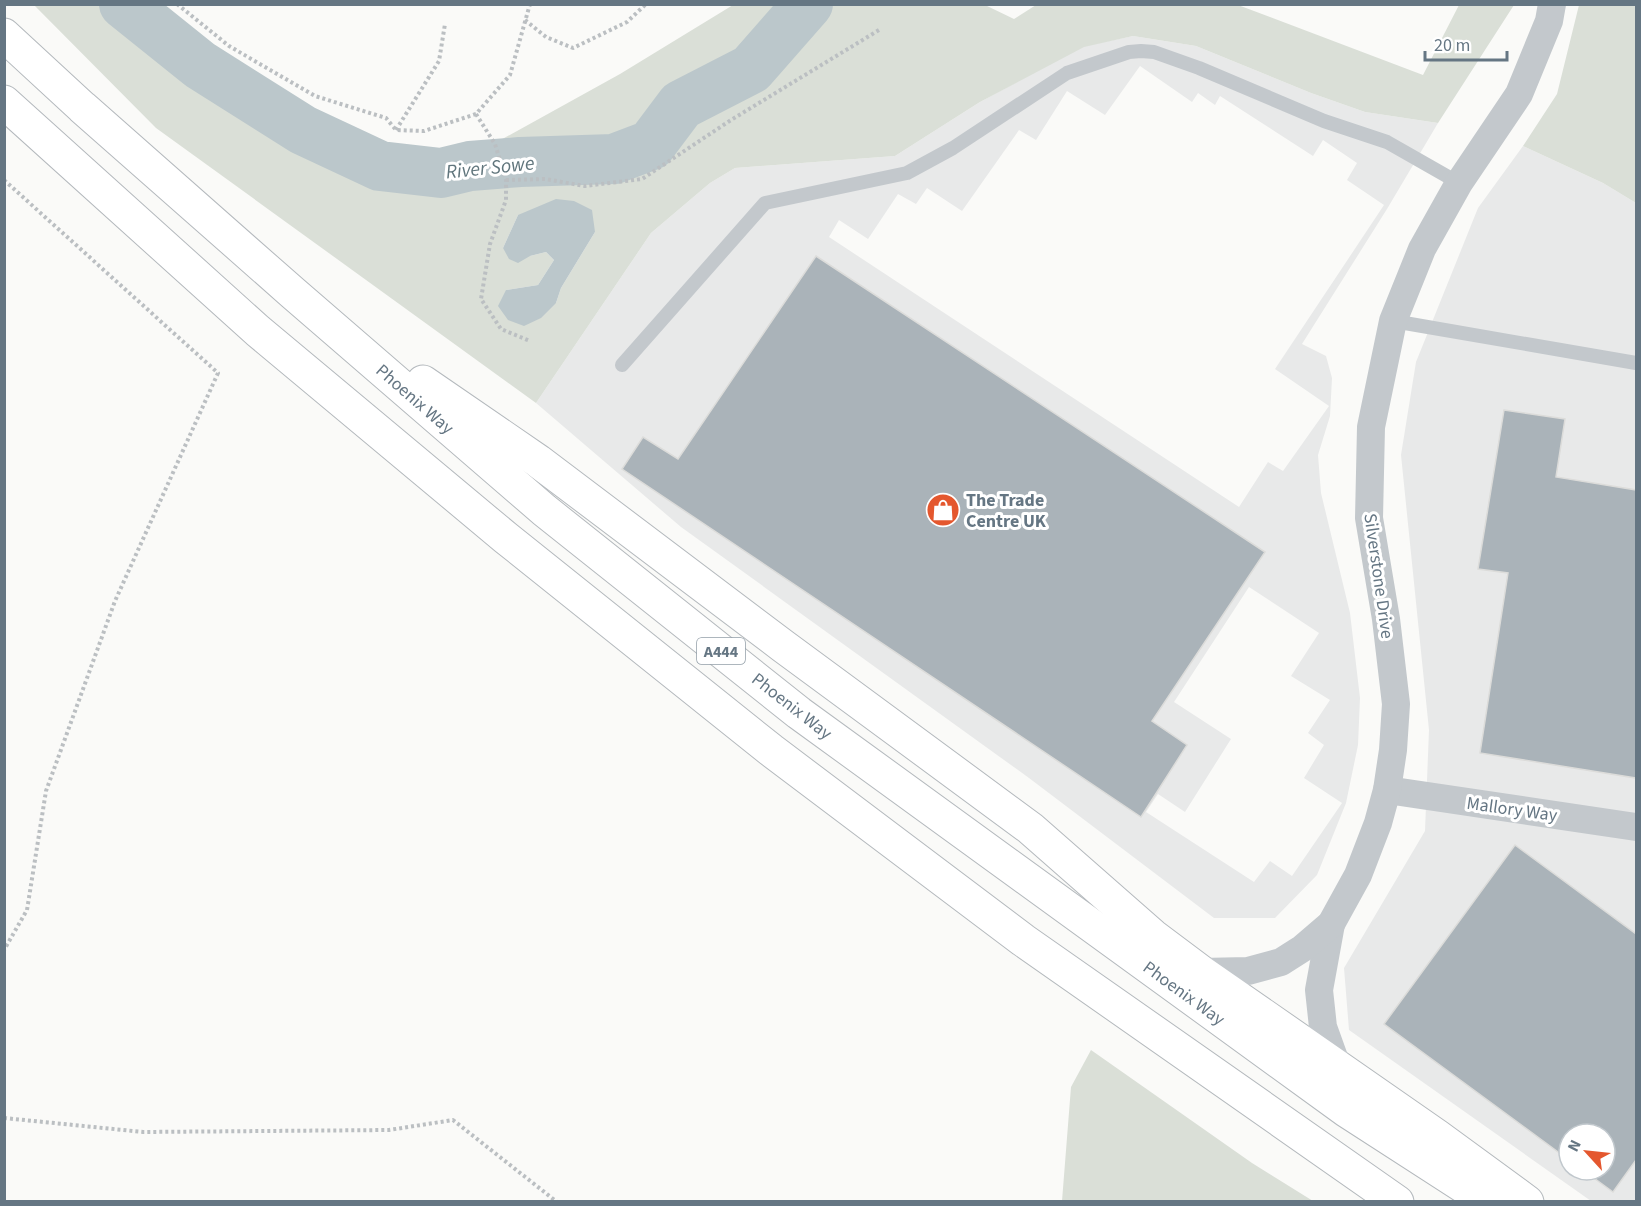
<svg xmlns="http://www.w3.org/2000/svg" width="1641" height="1206" viewBox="0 0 1641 1206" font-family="'Source Sans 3',sans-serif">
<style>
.built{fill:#e8e9e9;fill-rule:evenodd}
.green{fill:#dadfd7;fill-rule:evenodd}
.water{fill:#bbc7cb}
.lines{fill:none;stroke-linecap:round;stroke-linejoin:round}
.river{stroke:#bbc7cb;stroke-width:50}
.building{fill:#aab3b9;stroke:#dcdcda;stroke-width:1.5}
.highway-casing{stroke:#b4b9bd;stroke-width:35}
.path{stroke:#bbbfc2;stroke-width:4;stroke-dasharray:3 3;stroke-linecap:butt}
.lane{stroke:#c3c8cc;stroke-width:14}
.street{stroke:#c3c8cc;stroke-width:28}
.highway{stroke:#fff;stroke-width:33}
.labels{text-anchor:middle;stroke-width:6;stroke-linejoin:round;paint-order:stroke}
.shield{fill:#fff;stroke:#939fa8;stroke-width:1.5}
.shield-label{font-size:16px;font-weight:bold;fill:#657683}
.street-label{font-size:18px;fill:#657683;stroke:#fff}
.poi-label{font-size:18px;font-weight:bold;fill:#657683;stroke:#fff;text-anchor:start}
.water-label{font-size:20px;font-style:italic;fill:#60757c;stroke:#fff}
</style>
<rect width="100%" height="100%" fill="#fafaf8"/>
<g class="built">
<path d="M1133 36 1196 46 1311 93 1365 112 1438 123 1387 209 1302 344 1326 356 1332 378 1330 416 1318 455 1321 493 1350 613 1360 698 1358 745 1346 803 1317 875 1275 918H1214L1029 778 681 527 536 403 651 233 710 183 735 168 895 156 980 102 1084 46ZM1140 66 1192 102 1198 93 1215 105 1220 96 1313 156 1323 140 1357 163 1347 180 1384 205 1275 369 1329 406 1283 471 1268 462 1239 507 829 237 839 220 868 239 898 194 916 204 927 188 962 211 1019 130 1036 140 1067 91 1105 115ZM816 256 1264 552 1152 721 1187 746 1141 816 622 469 643 437 678 459ZM1249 587 1319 633 1291 676 1330 700 1308 733 1324 745 1304 778 1342 803 1292 876 1270 861 1254 882 1146 812 1158 794 1185 812 1231 739 1174 702Z"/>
<path d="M1523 146 1603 183 1636 203V1201H1591L1349 1030 1344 968 1425 831 1429 730 1401 455 1416 362 1478 208ZM1569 1134H1605V1170H1569Z"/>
</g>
<g class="green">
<path d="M34 5H124L200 65 303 130 380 166 441 173 620 74 733 5H985L1014 19 1036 5H1238L1423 75 1459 5H1514L1438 123 1365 112 1311 93 1196 46 1133 36 1084 47 980 102 895 156 735 168 710 183 651 233 536 403 156 128ZM518 215 595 232 561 288 556 303 506 290 538 285 554 260 546 252 530 256 503 248Z"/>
<polygon points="1579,5 1636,5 1636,203 1603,183 1523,146 1557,94"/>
<polygon points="1091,1050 1252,1163 1313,1201 1062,1201 1071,1087"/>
</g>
<polygon class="water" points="556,199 574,201 592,210 595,232 561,288 556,303 541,318 524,326 508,320 498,306 506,290 538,285 554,260 546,252 530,256 518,263 509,259 503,248 518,215"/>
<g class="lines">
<polyline class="river" points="124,4 200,65 303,130 380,166 441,173 470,166 520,162 614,159 651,145 681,105 751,69 808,4"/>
</g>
<g class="building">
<polygon points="816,256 1265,552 1152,721 1187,745 1141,817 622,469 643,437 678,459"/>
<polygon points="1504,410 1565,419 1556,477 1636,490 1636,778 1480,753 1508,573 1478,569"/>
<polygon points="1515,845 1636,934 1636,1160 1613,1192 1583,1170 1605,1170 1605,1134 1569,1134 1569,1160 1384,1024"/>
</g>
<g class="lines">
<defs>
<g id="highway">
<polyline points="4,35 82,107 293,293 544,510 799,713 1347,1111 1488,1202"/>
<polyline points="4,102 258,331 506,538 771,750 1023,940 1397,1202"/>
<polyline points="423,382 538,461 783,646 1030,828 1153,936 1201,972 1437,1136 1527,1202"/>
</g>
</defs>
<use href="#highway" class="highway-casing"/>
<g class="path">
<polyline points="177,4 229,46 315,96 386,118 396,130 424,131 476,114 510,75 530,4"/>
<polyline points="525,20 546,37 573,48 627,22 646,4"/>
<polyline points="476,114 495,144 506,180 506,200 490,244 481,299 501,329 530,341"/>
<polyline points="396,130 439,61 445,24"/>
<polyline points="4,180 218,373 115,601 46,791 27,910 4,950"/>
<polyline points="506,180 545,179 585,186 642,179 731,120 879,30"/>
<polyline points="4,1118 143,1132 389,1130 453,1120 557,1202"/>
</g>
<g class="lane">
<polyline points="1393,321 1636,363"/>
<polyline points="622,365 765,203 907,173 953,148 1067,73 1129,52 1141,51 1154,52 1199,68 1324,121 1387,142 1459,183"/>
</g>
<g class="street">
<polyline points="1387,790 1636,827"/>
<polyline points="1331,924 1319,990 1323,1027 1337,1066"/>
<polyline points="1201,972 1248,971 1281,962 1303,948 1331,924 1358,875 1378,823 1387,790 1393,750 1396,704 1386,619 1369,518 1371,427 1393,321 1422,249 1459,183 1519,94 1549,21 1552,4"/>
</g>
<use href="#highway" class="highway"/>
</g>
<defs>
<symbol id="shop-disc" viewBox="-11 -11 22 22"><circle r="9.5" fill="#e4572e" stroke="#fff"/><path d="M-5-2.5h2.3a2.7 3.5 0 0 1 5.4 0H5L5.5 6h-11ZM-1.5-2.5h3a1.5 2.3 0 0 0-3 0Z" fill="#fff"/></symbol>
</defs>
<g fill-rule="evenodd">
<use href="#shop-disc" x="924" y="491" width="38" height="38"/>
</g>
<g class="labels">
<rect class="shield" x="697" y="638" width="48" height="26" rx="4.5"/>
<g class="shield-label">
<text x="721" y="657">A444</text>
</g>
<g class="street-label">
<text transform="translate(415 399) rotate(41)" y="6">Phoenix Way</text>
<text transform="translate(1379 576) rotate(82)" y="6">Silverstone Drive</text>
<text transform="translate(792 706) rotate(38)" y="6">Phoenix Way</text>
<text transform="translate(1512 809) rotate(8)" y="6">Mallory Way</text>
<text transform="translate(1184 993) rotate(36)" y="6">Phoenix Way</text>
</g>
<g class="poi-label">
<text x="966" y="506">The Trade<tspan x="966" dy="21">Centre UK</tspan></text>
</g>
<g class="water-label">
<text transform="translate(490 167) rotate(-6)" y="7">River Sowe</text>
</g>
</g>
<rect width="1641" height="1206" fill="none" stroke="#657683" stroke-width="12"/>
<g transform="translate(1587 1152) rotate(297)"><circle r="28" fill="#ffffff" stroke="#c1c8cd" stroke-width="1.5"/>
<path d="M0-4.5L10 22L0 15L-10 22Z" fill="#e4572e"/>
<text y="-9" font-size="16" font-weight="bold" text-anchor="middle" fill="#657683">N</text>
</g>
<path d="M1425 51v9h82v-9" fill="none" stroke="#657683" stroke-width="3"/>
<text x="1434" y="51" font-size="18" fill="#657683" stroke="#ffffff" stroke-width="4.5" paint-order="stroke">20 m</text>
</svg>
